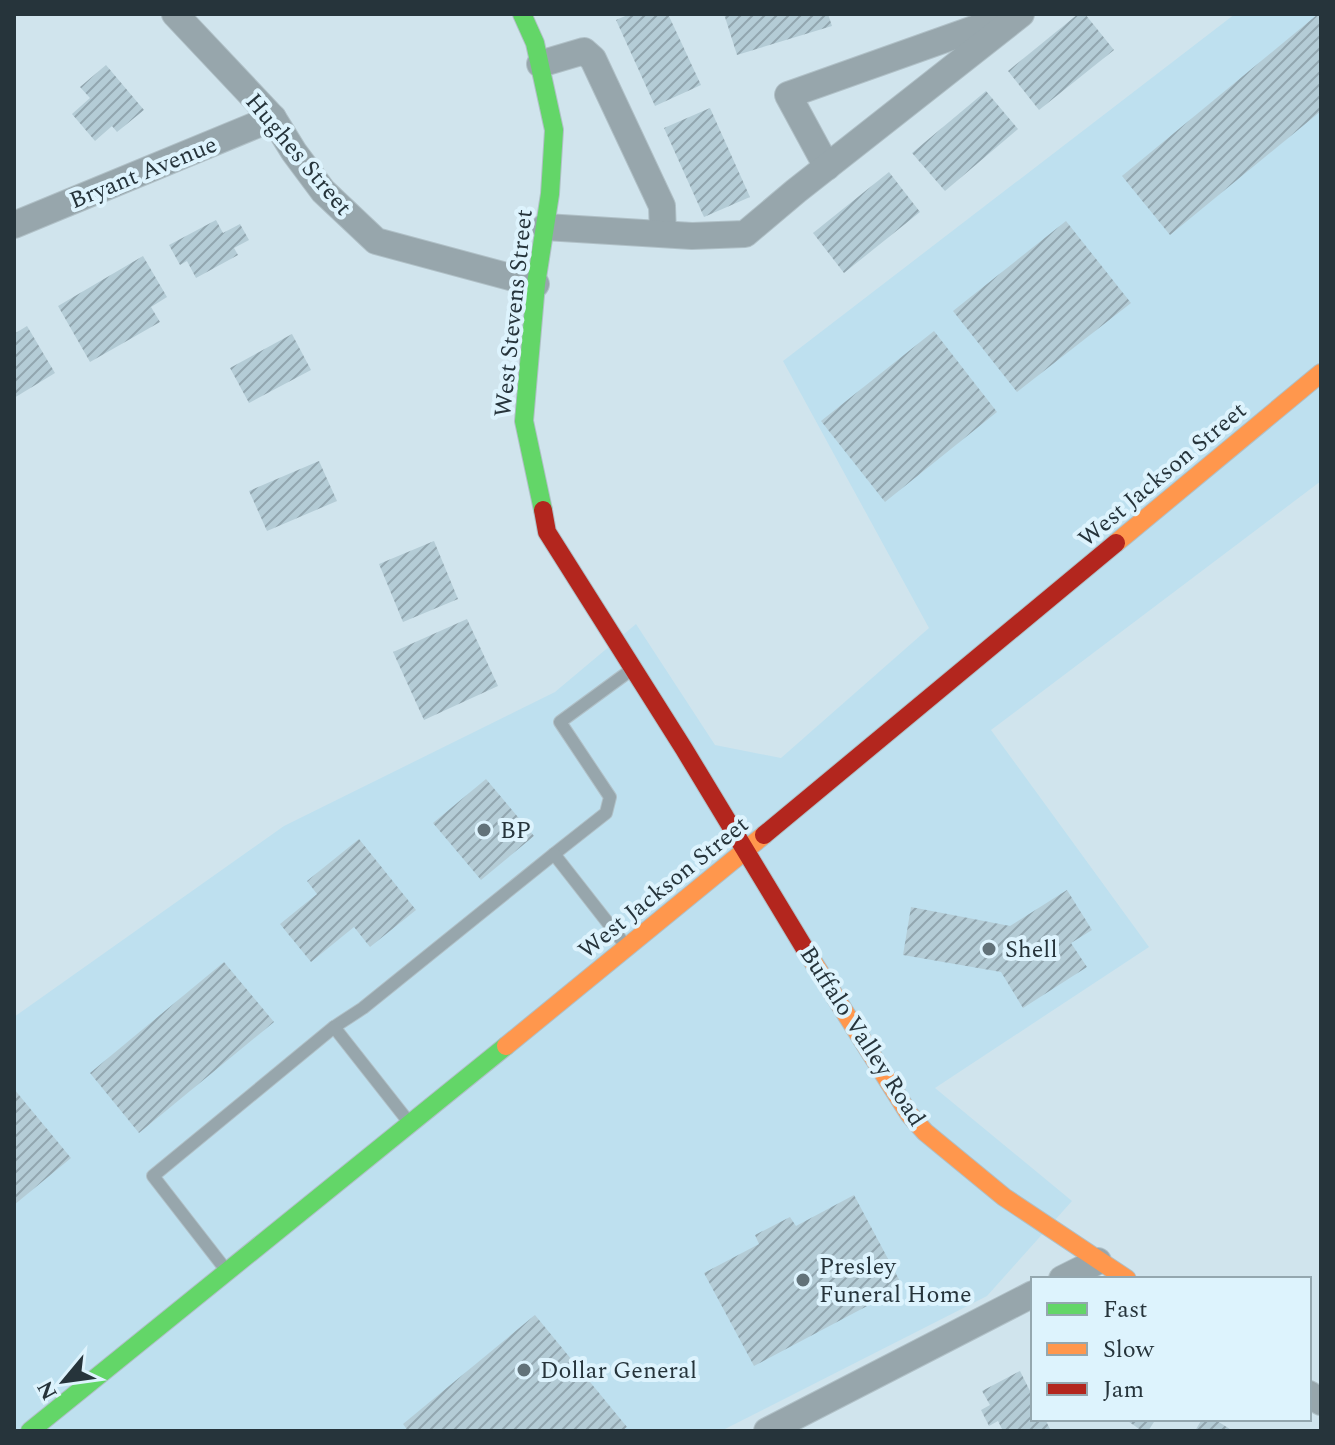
<svg xmlns="http://www.w3.org/2000/svg" width="1335" height="1445" viewBox="0 0 1335 1445" font-family="Spectral,serif">
<style>
.built{fill:#bee0ef}
.building{fill:url(#building-hatch)}
.lines{fill:none;stroke-linecap:round;stroke-linejoin:round}
.lane-casing{stroke:#b0c0c7;stroke-width:14}
.street-casing{stroke:#b0c0c7;stroke-width:28}
.fast-casing{stroke:#b0c0c7;stroke-width:20}
.slow-casing{stroke:#b0c0c7;stroke-width:20}
.jam-casing{stroke:#b0c0c7;stroke-width:20}
.lane{stroke:#97a6ac;stroke-width:12}
.street{stroke:#97a6ac;stroke-width:26}
.fast{stroke:#63d668;stroke-width:18}
.slow{stroke:#ff974d;stroke-width:18}
.jam{stroke:#b3261e;stroke-width:18}
.poi-dot{fill:#627279;stroke:#ddf3fd;stroke-width:3}
.labels{text-anchor:middle;stroke-width:8;stroke-linejoin:round;paint-order:stroke}
.street-label{font-size:24px;fill:#26343b;stroke:#ddf3fd}
.poi-label{font-size:24px;fill:#26343b;stroke:#ddf3fd;text-anchor:start}
</style>
<defs>
<pattern id="building-hatch" width="6" height="6" patternUnits="userSpaceOnUse" patternTransform="scale(2)"><rect width="6" height="6" fill="#b4ccd6"/><path d="M-1 1l2-2M0 6l6-6M5 7l2-2" fill="none" stroke="#92a6af"/></pattern>
</defs>
<rect width="100%" height="100%" fill="#d0e4ed"/>
<polygon class="built" points="1235,14 1321,14 1321,481 991,730 1149,947 935,1088 1072,1201 987,1296 721,1431 14,1431 14,1017 284,826 555,692 636,624 715,745 781,758 929,628 783,361"/>
<g class="building">
<polygon points="630,14 668,14 701,85 655,106 616,20"/>
<polygon points="724,14 828,14 832,26 737,55"/>
<polygon points="1078,14 1085,14 1114,50 1039,110 1008,71"/>
<polygon points="1318,14 1321,14 1321,111 1170,235 1122,176"/>
<polygon points="106,65 144,110 117,132 112,126 95,141 72,114 90,98 80,87"/>
<polygon points="986,91 1018,129 945,191 912,153"/>
<polygon points="710,108 750,197 704,217 664,128"/>
<polygon points="889,172 920,212 844,273 813,233"/>
<polygon points="216,220 223,233 240,224 249,240 234,248 238,255 196,278 187,261 180,265 169,245"/>
<polygon points="1066,221 1131,303 1017,392 953,311"/>
<polygon points="143,256 167,297 151,307 160,322 90,362 58,306"/>
<polygon points="27,326 55,373 14,398 14,334"/>
<polygon points="934,331 997,412 885,502 821,421"/>
<polygon points="292,334 311,370 249,403 230,368"/>
<polygon points="319,461 337,501 267,531 249,491"/>
<polygon points="434,541 458,599 403,622 379,564"/>
<polygon points="467,619 498,686 424,720 393,652"/>
<polygon points="486,779 534,836 481,880 433,823"/>
<polygon points="359,839 416,910 370,947 354,927 311,962 280,924 317,894 307,881"/>
<polygon points="1067,890 1092,930 1071,943 1087,967 1023,1008 1001,972 903,955 911,907 1010,926"/>
<polygon points="224,962 274,1022 139,1133 90,1073"/>
<polygon points="14,1089 71,1158 14,1205"/>
<polygon points="854,1195 903,1287 754,1366 704,1273 759,1244 755,1235 790,1217 796,1226"/>
<polygon points="535,1315 627,1427 622,1431 408,1431 403,1424"/>
<polygon points="1020,1371 1033,1397 1033,1419 1045,1419 1051,1431 1003,1431 998,1421 989,1426 981,1410 990,1405 982,1391"/>
<polygon points="1125,1419 1156,1419 1148,1431 1142,1431"/>
<polygon points="1202,1419 1214,1419 1233,1431 1195,1431"/>
</g>
<g class="lines">
<defs>
<g id="lane">
<polyline points="554,854 606,813 610,797 560,722 631,670"/>
<polyline points="334,1027 363,1008 554,854 626,946"/>
<polyline points="226,1270 153,1176 334,1027 408,1121"/>
</g>
<g id="street">
<polyline points="175,14 273,118 294,152 323,191 376,241 536,284"/>
<polyline points="540,64 584,51 593,59 662,206 663,234"/>
<polyline points="827,167 788,95 1002,19"/>
<polyline points="14,225 273,118"/>
<polyline points="545,227 692,236 745,234 796,191 1021,14"/>
<polyline points="1062,1279 1098,1261"/>
<polyline points="1309,1394 1321,1402"/>
<polyline points="767,1431 1033,1294"/>
</g>
<g id="fast">
<polyline points="522,14 535,43 554,130 550,194 536,284 524,421 543,510"/>
<polyline points="30,1431 506,1046"/>
</g>
<g id="slow">
<polyline points="1116,543 1321,373"/>
<polyline points="805,949 909,1114 925,1132 1004,1197 1127,1279"/>
<polyline points="506,1046 764,835"/>
</g>
<g id="jam">
<polyline points="543,510 547,532 684,749 805,949"/>
<polyline points="764,835 1116,543"/>
</g>
</defs>
<use href="#lane" class="lane-casing"/>
<use href="#street" class="street-casing"/>
<use href="#fast" class="fast-casing"/>
<use href="#slow" class="slow-casing"/>
<use href="#jam" class="jam-casing"/>
<use href="#lane" class="lane"/>
<use href="#street" class="street"/>
<use href="#fast" class="fast"/>
<use href="#slow" class="slow"/>
<use href="#jam" class="jam"/>
</g>
<g class="poi-dot">
<circle cx="484" cy="830" r="8"/>
<circle cx="989" cy="949" r="8"/>
<circle cx="803" cy="1280" r="8"/>
<circle cx="524" cy="1370" r="8"/>
</g>
<g class="labels">
<g class="street-label">
<text transform="translate(299 154) rotate(50)" y="8">Hughes Street</text>
<text transform="translate(143 172) rotate(-22)" y="8">Bryant Avenue</text>
<text transform="translate(513 313) rotate(-84)" y="8">West Stevens Street</text>
<text transform="translate(1162 474) rotate(-40)" y="8">West Jackson Street</text>
<text transform="translate(663 887) rotate(-39)" y="8">West Jackson Street</text>
<text transform="translate(863 1036) rotate(57)" y="8">Buffalo Valley Road</text>
</g>
<g class="poi-label">
<text x="500" y="838">BP</text>
<text x="1005" y="957">Shell</text>
<text x="819" y="1274">Presley<tspan x="819" dy="28">Funeral Home</tspan></text>
<text x="540" y="1378">Dollar General</text>
</g>
</g>
<rect width="1335" height="1445" fill="none" stroke="#26343b" stroke-width="32"/>
<rect x="1031" y="1277" width="280" height="144" fill="#ddf3fd" stroke="#94a7af" stroke-width="2"/>
<rect x="1047" y="1303" width="40" height="12" fill="#63d668" stroke="#94a7af" stroke-width="2"/>
<text x="1103" y="1317" font-size="24" fill="#26343b">Fast</text>
<rect x="1047" y="1343" width="40" height="12" fill="#ff974d" stroke="#94a7af" stroke-width="2"/>
<text x="1103" y="1357" font-size="24" fill="#26343b">Slow</text>
<rect x="1047" y="1383" width="40" height="12" fill="#b3261e" stroke="#94a7af" stroke-width="2"/>
<text x="1103" y="1397" font-size="24" fill="#26343b">Jam</text>
<g transform="translate(64 1381) rotate(241)" stroke="#ddf3fd" stroke-width="6" paint-order="stroke">
<path d="M0-6L14 30L0 20L-14 30Z" fill="#26343b"/>
<text y="-12" font-size="22" font-weight="bold" text-anchor="middle" fill="#26343b">N</text>
</g>
</svg>
